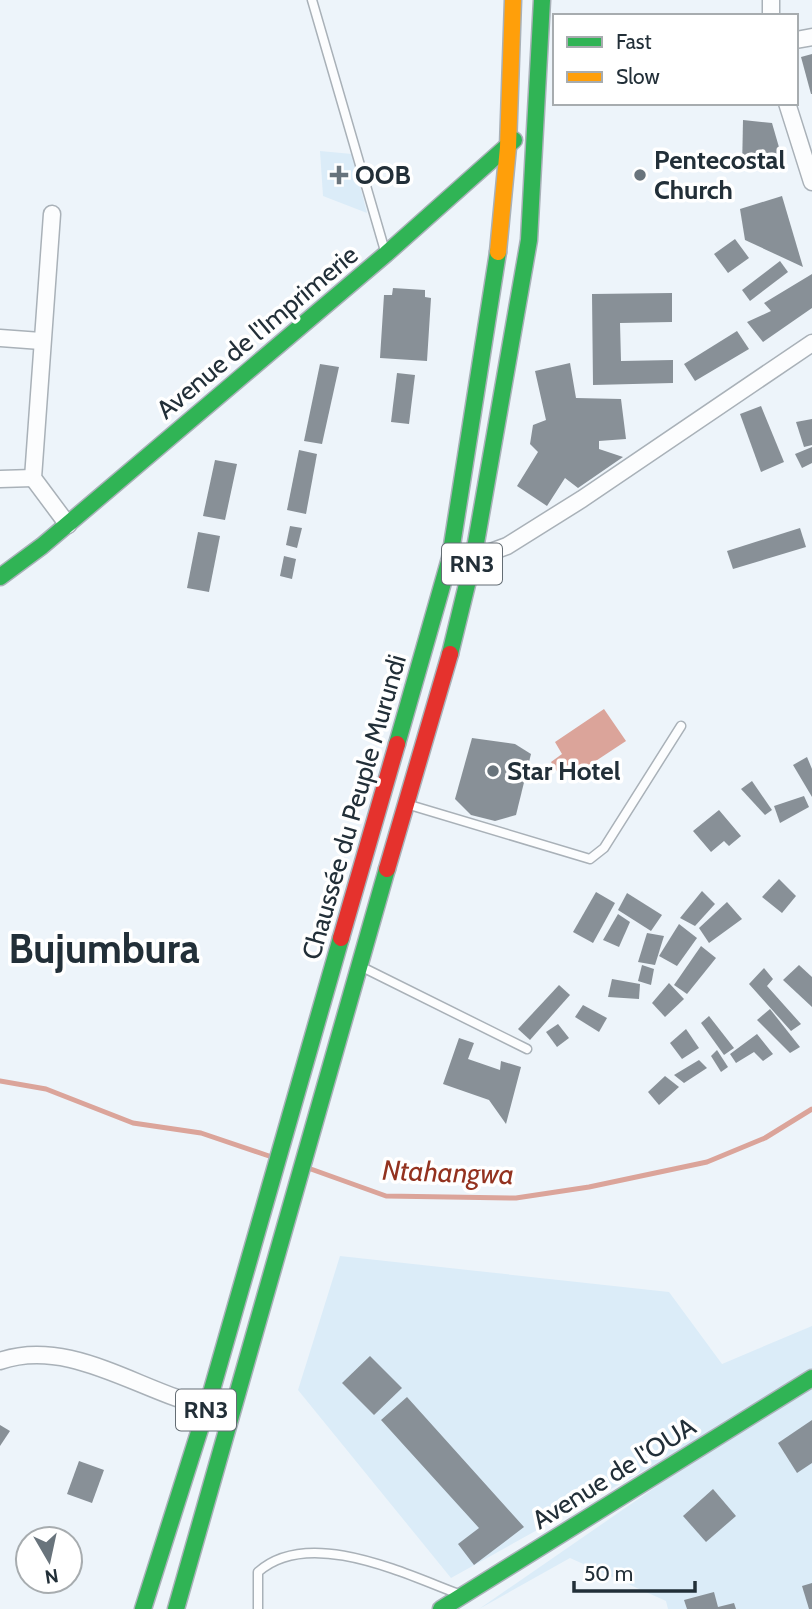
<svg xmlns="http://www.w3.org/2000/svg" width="812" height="1609" viewBox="0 0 812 1609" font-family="Cabin,sans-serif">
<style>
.built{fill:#dbecf8}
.water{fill:#dba49a}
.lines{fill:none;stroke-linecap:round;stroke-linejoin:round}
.stream{stroke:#dba49a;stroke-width:5}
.building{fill:#889097}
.lane-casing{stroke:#a9b1b8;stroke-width:11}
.street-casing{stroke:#a9b1b8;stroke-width:19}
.fast-casing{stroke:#a9b1b8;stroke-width:19}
.slow-casing{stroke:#a9b1b8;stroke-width:19}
.jam-casing{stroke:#a9b1b8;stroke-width:19}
.lane{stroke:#fcfdfe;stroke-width:8}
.street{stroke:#fcfdfe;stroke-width:16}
.fast{stroke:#30b455;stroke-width:16}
.slow{stroke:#ff9f0a;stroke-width:16}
.jam{stroke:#e5322d;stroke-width:16}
.poi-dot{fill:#69747c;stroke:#fff;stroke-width:2.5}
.labels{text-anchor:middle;stroke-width:7;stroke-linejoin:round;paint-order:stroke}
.shield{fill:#fff;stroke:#646d74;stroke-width:2}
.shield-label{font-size:24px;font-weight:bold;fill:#222f38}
.poi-label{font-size:26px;font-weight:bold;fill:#222f38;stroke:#fff;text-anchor:start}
.street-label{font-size:26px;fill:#222f38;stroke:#fff}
.water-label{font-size:28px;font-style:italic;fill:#93321f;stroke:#fff}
.town-label{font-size:40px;font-weight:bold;fill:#222f38;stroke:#fff}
</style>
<rect width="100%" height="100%" fill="#edf4fa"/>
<g class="built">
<polygon points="320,151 352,154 367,213 323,196"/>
<polygon points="340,1256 669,1292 722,1364 812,1326 812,1377 451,1578 298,1390"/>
<polygon points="812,1379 812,1609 668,1609 666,1601 570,1558 479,1609"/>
</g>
<polygon class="water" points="604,709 626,741 576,774 570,765 558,773 551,762 562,754 555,742"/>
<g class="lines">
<g class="stream">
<polyline points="0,1081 46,1089 133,1123 201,1133 269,1156"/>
<polyline points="308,1168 386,1196 516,1198 589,1187 707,1162 765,1138 812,1109"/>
</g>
</g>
<g class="building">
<polygon points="812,54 812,94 811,94 801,57"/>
<polygon points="743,120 772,123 785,168 742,170"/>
<polygon points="782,196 803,267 745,240 740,209"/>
<polygon points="735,239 749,258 728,273 714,254"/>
<polygon points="780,261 788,272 750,301 742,290"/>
<polygon points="812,274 812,308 763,342 747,322 771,311 764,303"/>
<polygon points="393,288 425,290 425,297 431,298 427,361 380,358 384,295 392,295"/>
<polygon points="672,293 672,322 620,323 621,361 673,360 673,383 593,385 592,294"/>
<polygon points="737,331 749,349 695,381 684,364"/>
<polygon points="570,363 576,398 621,399 626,439 599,441 599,449 623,457 578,488 565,478 547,506 517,486 538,452 530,444 533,425 546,420 535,371"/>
<polygon points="320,364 339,367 322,444 304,441"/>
<polygon points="397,373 415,375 409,424 391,422"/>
<polygon points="761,406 784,462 761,472 740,414"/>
<polygon points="812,419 812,445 804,447 796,422"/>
<polygon points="812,447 812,463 802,468 795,454"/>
<polygon points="299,450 317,454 306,514 287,510"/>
<polygon points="215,460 237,464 225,520 203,516"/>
<polygon points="290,526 302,528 297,548 286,545"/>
<polygon points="800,528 806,547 733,569 727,551"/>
<polygon points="198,532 220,536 209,592 187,588"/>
<polygon points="284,556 296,559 292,579 280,576"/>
<polygon points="472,738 515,744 531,754 516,815 495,821 471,815 455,799"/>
<polygon points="807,757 812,769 812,797 793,765"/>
<polygon points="752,781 772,810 765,815 741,789"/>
<polygon points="804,796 809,807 780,823 774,806"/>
<polygon points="719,810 741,836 729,846 724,841 711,852 693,831"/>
<polygon points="779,879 796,896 782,913 762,897"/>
<polygon points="702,891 715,904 695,926 680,918"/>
<polygon points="596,892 615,903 593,943 573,932"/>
<polygon points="627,893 662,915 651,931 618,910"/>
<polygon points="727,902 742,919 709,943 699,928"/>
<polygon points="618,914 630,922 619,947 603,940"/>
<polygon points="679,924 697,938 677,966 659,956"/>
<polygon points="647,933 664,936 655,965 638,962"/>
<polygon points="701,946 716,958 687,994 674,985"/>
<polygon points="642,965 654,969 651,985 638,981"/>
<polygon points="799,965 812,977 812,1007 783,980"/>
<polygon points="764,968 773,979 767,986 801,1024 791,1031 749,984"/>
<polygon points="612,979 640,984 639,999 608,997"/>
<polygon points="669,983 684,999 665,1017 652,1003"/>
<polygon points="559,985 570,995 530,1040 518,1029"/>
<polygon points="583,1005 607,1018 599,1032 575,1017"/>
<polygon points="770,1009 800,1047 790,1053 757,1020"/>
<polygon points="709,1016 734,1048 724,1055 701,1023"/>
<polygon points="558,1024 569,1038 557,1047 546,1032"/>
<polygon points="686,1029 699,1048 682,1059 670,1043"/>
<polygon points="757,1034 773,1054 763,1061 754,1052 736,1063 730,1054"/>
<polygon points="459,1038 474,1043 468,1059 500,1070 501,1061 521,1067 506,1124 489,1100 443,1084"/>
<polygon points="717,1050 728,1067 721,1072 711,1056"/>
<polygon points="699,1060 707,1068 684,1083 674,1075"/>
<polygon points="665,1076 679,1087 659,1105 648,1092"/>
<polygon points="370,1356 402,1388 374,1415 342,1383"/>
<polygon points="407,1397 524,1527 474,1565 458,1544 479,1528 381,1420"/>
<polygon points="812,1420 812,1463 797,1473 778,1443"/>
<polygon points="0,1425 10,1431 0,1446"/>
<polygon points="79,1461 104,1470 92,1503 67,1494"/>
<polygon points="713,1489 736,1516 706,1542 683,1516"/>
<polygon points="812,1583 812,1609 809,1609 802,1586"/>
<polygon points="714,1592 718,1607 734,1603 736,1609 687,1609 684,1600"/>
</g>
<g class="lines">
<defs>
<g id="lane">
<polyline points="312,0 385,251"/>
<polyline points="413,806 590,859 604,848 681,726"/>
<polyline points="364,968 527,1049"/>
<path d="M258 1609V1572C308 1527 403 1573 456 1593"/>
</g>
<g id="street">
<polyline points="771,0 771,16"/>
<polyline points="796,40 812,37"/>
<polyline points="787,103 812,182"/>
<polyline points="52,214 33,478 68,525"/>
<polyline points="0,338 41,341"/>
<polyline points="0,479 33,478"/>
<polyline points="469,560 507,546 582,499 812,343"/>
<path d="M0 1361C71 1336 144 1395 212 1408"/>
</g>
<g id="fast">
<polyline points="0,577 42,546 386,254 514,140"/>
<polyline points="450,654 473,560 529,240 542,0"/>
<polyline points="397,744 450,558 498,252"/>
<polyline points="143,1609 207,1407 341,938"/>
<polyline points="176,1609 387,869"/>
<polyline points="441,1609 812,1378"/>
</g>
<polyline id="slow" points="498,252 508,147 513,0"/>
<g id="jam">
<polyline points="387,869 450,654"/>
<polyline points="341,938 397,744"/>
</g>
</defs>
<use href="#lane" class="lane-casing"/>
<use href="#street" class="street-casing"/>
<use href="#fast" class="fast-casing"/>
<use href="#slow" class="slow-casing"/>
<use href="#jam" class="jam-casing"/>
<use href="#lane" class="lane"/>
<use href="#street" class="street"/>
<use href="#fast" class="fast"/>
<use href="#slow" class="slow"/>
<use href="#jam" class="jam"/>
</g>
<g class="poi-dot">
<path d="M335.5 164.5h7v7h7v7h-7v7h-7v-7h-7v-7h7z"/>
<circle cx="640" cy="175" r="7"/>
<circle cx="493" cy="771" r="7"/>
</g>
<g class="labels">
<g class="shield">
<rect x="442" y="543.5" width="60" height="41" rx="5"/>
<rect x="176" y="1389.5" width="60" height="41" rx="5"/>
</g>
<g class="shield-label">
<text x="472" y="572">RN3</text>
<text x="206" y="1418">RN3</text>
</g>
<g class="poi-label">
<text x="654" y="169">Pentecostal<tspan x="654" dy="30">Church</tspan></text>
<text x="355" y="184">OOB</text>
<text x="507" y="780">Star Hotel</text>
</g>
<g class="street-label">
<text transform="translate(257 332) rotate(-40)" y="9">Avenue de l'Imprimerie</text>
<text transform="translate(354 807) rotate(-74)" y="9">Chaussée du Peuple Murundi</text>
<text transform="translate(614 1473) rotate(-32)" y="9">Avenue de l'OUA</text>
</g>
<g class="water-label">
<text transform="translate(448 1172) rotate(2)" y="10">Ntahangwa</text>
</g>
<g class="town-label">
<text x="104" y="963">Bujumbura</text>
</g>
</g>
<rect x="553" y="14" width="245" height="91" fill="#ffffff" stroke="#a7acaf" stroke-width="2"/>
<rect x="567" y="37" width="35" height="10" fill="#30b455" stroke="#a7acaf" stroke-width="2"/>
<text x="616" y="49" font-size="21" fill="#222f38">Fast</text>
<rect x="567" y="72" width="35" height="10" fill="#ff9f0a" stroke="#a7acaf" stroke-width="2"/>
<text x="616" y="84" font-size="21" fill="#222f38">Slow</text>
<g transform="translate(49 1560) rotate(171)"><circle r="33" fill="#ffffff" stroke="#a7acaf" stroke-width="2"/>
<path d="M0-5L12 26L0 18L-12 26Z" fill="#69747c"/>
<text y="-10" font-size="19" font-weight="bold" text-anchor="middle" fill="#222f38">N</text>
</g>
<path d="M574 1581v10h121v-10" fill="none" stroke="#222f38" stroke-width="3.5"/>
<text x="584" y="1581" font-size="21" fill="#222f38" stroke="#ffffff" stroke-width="5" paint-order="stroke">50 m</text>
</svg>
